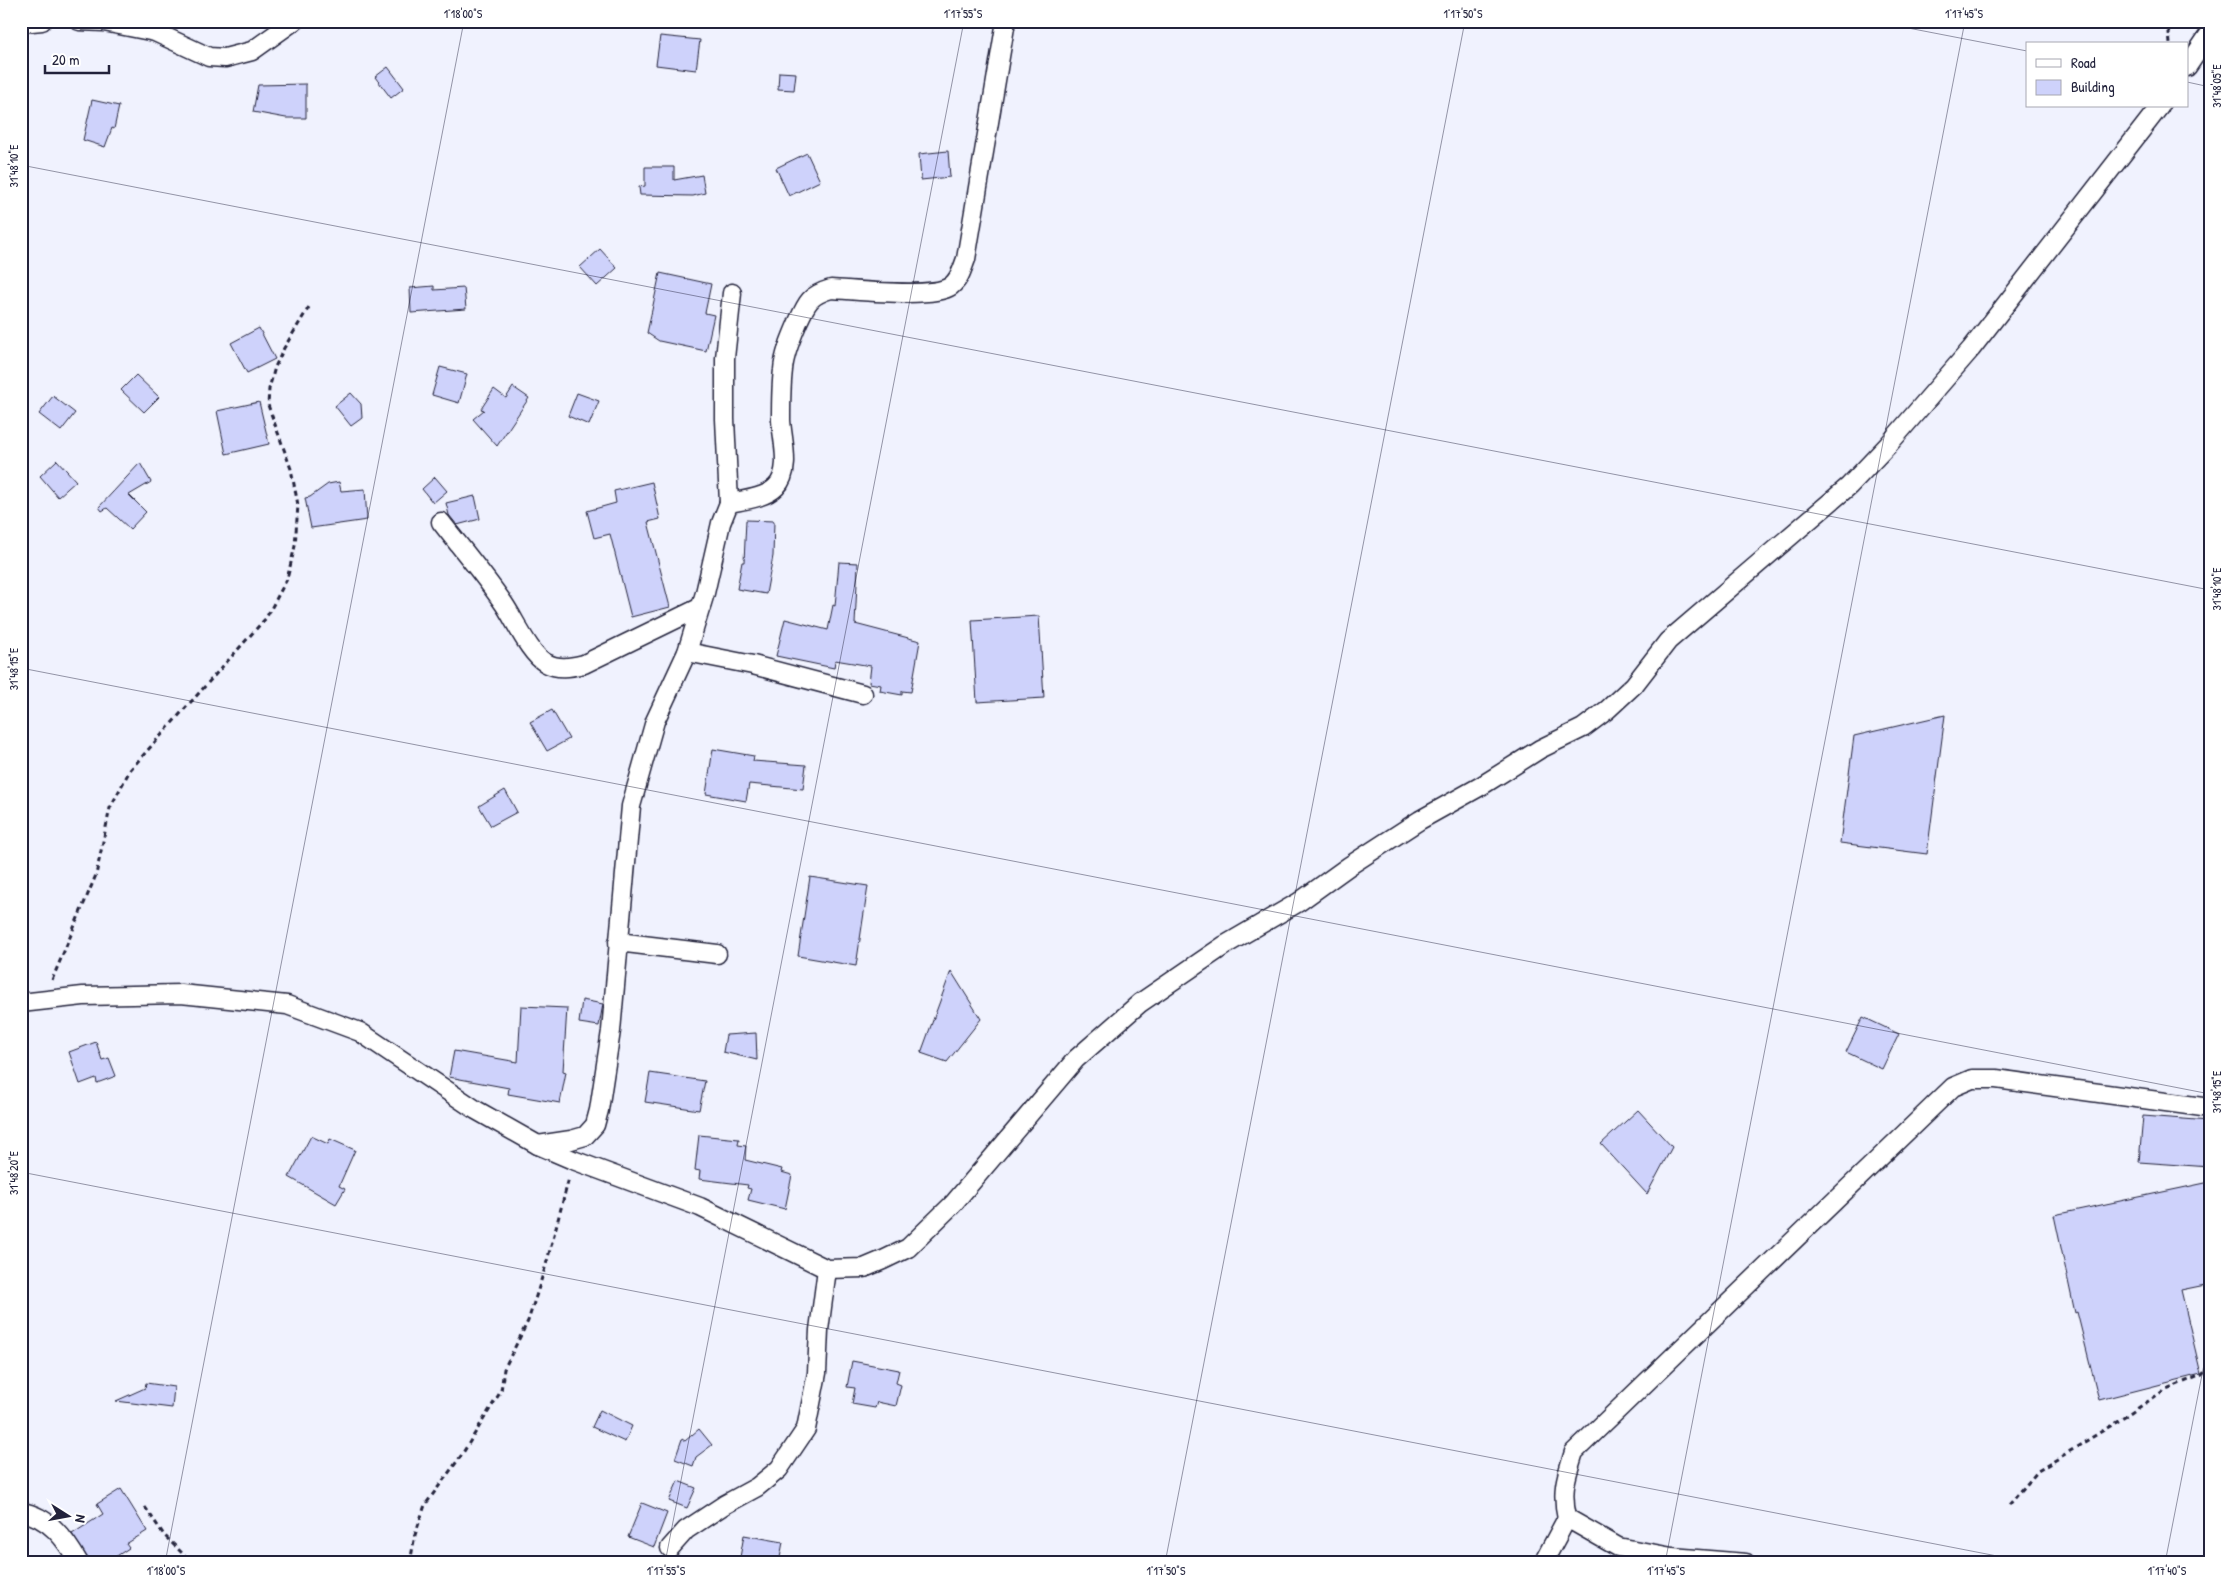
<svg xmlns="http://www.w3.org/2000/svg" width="2231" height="1584" viewBox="0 0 2231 1584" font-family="'Patrick Hand',sans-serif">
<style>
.building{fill:#ced2fb;stroke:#22223b}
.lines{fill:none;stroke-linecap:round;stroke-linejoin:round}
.street-casing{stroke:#22223b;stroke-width:21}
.path{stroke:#22223b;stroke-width:3;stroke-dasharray:5 4;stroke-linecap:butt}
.street{stroke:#fff;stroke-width:18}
.ticks{fill:none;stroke:#22223b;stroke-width:1;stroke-opacity:0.45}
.neatline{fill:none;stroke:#22223b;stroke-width:2}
.ticks-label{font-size:12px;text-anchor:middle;fill:#22223b}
</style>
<rect width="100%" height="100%" fill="#f0f2fe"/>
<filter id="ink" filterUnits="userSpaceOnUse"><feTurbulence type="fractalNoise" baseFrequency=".02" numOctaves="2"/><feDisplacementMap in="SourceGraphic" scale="10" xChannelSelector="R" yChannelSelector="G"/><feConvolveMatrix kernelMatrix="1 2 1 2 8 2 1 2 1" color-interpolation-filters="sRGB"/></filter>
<g filter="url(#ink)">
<g class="building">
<polygon points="660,36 700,40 696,70 656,65"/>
<polygon points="388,67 404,88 391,98 375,77"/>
<polygon points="779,72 796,73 794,90 778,89"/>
<polygon points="306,84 306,118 286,118 253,112 258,85"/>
<polygon points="92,100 119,106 114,129 112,128 105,147 83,140"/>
<polygon points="948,151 950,177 921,180 919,154"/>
<polygon points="807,153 820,181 789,196 776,168"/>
<polygon points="645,167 674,167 674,180 702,175 705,193 693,196 640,195 639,187 645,186"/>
<polygon points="600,249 617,268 597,286 580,267"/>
<polygon points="660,273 711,284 705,313 714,315 706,351 659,341 647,333"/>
<polygon points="434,286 434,290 464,288 466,309 411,313 410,288"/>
<polygon points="259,328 275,359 247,373 231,343"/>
<polygon points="440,367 467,374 459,403 432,395"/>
<polygon points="136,375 159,397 144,412 121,390"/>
<polygon points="513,387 529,398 497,446 473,419 484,410 481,409 494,389 506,398"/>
<polygon points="351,393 361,404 362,418 351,426 335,406"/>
<polygon points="577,393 599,401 589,425 568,416"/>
<polygon points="53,396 75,413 61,431 39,414"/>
<polygon points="259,402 269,444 226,454 217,411"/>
<polygon points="57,460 76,481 58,497 40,476"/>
<polygon points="140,463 151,482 129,495 146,512 130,529 107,508 102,511 99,507"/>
<polygon points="435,477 447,491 433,503 422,489"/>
<polygon points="339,482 341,491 365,489 367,520 311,528 305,498 310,497 328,484"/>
<polygon points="652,482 660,519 648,522 670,607 631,617 610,534 594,538 587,511 616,503 614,491"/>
<polygon points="475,496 480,519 457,525 449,515 446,503"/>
<polygon points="746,520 774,521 773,556 766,594 737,589 742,562 744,562"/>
<polygon points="839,562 858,563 855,624 920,641 911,692 902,691 902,695 880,691 881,685 869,683 871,666 835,660 834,668 776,656 785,619 828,630 833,605 835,606"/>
<polygon points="1039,616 1044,698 977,702 972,620"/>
<polygon points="552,710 569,739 547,751 530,722"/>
<polygon points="1945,715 1927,854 1840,843 1854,736"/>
<polygon points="713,749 754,756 753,761 806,765 803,789 749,784 746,801 706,794"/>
<polygon points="505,790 517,812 491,826 479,806"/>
<polygon points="810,877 868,886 856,966 798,956"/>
<polygon points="951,971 981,1019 947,1062 921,1053"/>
<polygon points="582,1000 603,1004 599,1026 579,1023"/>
<polygon points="521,1006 567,1008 563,1071 566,1072 560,1103 508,1094 509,1088 449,1077 454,1051 518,1062"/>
<polygon points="1863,1017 1899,1034 1882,1069 1846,1052"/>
<polygon points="756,1033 757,1060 723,1052 726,1035"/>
<polygon points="96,1042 102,1060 109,1058 116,1076 97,1083 96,1078 80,1084 69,1052"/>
<polygon points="650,1073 705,1081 699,1110 645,1102"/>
<polygon points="1638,1110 1672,1147 1647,1194 1601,1144"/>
<polygon points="2143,1116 2210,1121 2210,1167 2139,1162"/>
<polygon points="699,1135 739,1139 738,1145 746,1146 745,1160 782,1169 781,1172 792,1175 785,1209 748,1200 751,1189 747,1188 748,1185 699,1179 700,1171 695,1170"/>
<polygon points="311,1136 328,1144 330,1139 355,1150 339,1186 345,1189 336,1204 289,1177"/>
<polygon points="2210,1182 2210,1284 2181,1290 2201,1374 2099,1400 2077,1312 2075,1313 2054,1215"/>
<polygon points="852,1361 899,1370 896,1383 901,1385 896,1406 877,1402 875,1408 852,1404 855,1388 847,1387"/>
<polygon points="146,1383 174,1387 172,1408 116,1401 145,1388"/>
<polygon points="600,1410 632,1426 625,1442 592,1427"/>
<polygon points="699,1429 712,1445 696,1457 693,1466 675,1459 682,1439 685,1441"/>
<polygon points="678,1481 696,1488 687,1508 669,1501"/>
<polygon points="121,1489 147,1531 126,1544 129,1548 106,1563 90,1563 72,1534 103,1514 97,1504"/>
<polygon points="642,1503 667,1513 654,1547 628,1537"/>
<polygon points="744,1535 783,1542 779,1563 739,1563"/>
</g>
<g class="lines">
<defs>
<g id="street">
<polyline points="79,21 104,22 155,32 209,57 225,58 252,51 294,21"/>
<polyline points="21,23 42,21"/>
<polyline points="2187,67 2210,33"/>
<polyline points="729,503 725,419 725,358 732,293"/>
<path d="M441 522C462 549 485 576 504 604 515 620 530 655 546 663 559 670 571 667 584 664L701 607"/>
<polyline points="687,652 753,665 863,694"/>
<polyline points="618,942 717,954"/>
<polyline points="21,1003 83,996 181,994 287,1005 360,1032 476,1110 538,1145 573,1160 700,1207 827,1269 864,1268 883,1260 908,1248 953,1204 1076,1059 1140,1003 1225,945 1299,902 1349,866 1420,820 1481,786 1540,749 1583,728 1607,710 1634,685 1668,641 1849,486 1888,445 1971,349 2160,106"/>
<path d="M538 1145 571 1140 585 1136 595 1125 599 1110 611 1031 631 806 655 721 687 652 705 593 721 523 729 503C744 500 765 498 776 487 792 471 782 440 781 420 781 404 781 386 783 370 784 354 792 336 798 322 807 302 810 295 831 289 856 290 933 299 951 286 960 279 962 269 966 259L1006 21"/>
<path d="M21 1512C49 1516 66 1540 79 1563"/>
<path d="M1567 1518C1561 1491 1566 1477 1574 1452L1953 1087 1972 1079H1996L2210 1108"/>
<polyline points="670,1548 686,1530 724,1505 757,1487 779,1469 806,1429 817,1373 819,1330 827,1269"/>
<polyline points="1543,1563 1567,1518 1618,1547 1672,1557 1746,1563"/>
</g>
</defs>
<use href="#street" class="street-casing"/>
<g class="path">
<polyline points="2168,21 2170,44"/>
<polyline points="52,980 96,875 110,808 130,770 266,618 287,579 295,546 298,505 291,469 268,405 269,389 275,367 284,348 309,307"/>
<polyline points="2009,1505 2038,1471 2128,1415 2166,1389 2202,1375 2210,1366"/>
<polyline points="145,1507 164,1535 192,1563"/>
<polyline points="410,1563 415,1535 425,1505 461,1456 501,1391 504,1369 528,1321 546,1265 569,1178"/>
</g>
<use href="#street" class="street"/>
</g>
</g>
<path class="ticks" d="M1872 21 2027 51M2187 82 2210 87M21 165 2210 590M21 668 2210 1094M21 1172 2033 1563M165 1563 464 21M665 1563 964 21M1165 1563 1465 21M1665 1563 1965 21M2165 1563 2210 1334"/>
<rect width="2231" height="1584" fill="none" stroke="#fff" stroke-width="55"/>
<rect x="2026" y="42" width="162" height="65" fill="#ffffff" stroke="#a7a7b1"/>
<rect x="2036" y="59" width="25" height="8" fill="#ffffff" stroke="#a7a7b1"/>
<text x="2071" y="68" font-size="15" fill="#22223b">Road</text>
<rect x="2036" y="80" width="25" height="15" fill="#ced2fb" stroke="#a7a7b1"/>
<text x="2071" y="92" font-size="15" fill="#22223b">Building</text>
<g transform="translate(68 1516) rotate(101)" stroke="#ffffff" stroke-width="4" paint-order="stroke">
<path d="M0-4L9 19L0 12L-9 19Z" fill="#22223b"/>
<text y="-8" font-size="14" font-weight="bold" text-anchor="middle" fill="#22223b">N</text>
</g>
<path d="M45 65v8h64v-8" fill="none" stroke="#22223b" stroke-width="2.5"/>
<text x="52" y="65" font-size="15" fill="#22223b" stroke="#ffffff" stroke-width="4" paint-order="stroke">20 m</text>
<rect x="28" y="28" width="2176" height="1528" class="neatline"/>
<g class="ticks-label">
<text x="463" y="18">1°18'00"S</text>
<text x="963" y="18">1°17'55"S</text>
<text x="1463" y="18">1°17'50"S</text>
<text x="1964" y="18">1°17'45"S</text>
<text transform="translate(2217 86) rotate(-90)" y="4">31°48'05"E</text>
<text transform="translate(14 166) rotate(-90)" y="4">31°48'10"E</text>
<text transform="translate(2217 589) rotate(-90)" y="4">31°48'10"E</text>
<text transform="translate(14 669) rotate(-90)" y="4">31°48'15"E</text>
<text transform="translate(2217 1092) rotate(-90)" y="4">31°48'15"E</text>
<text transform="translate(14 1173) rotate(-90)" y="4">31°48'20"E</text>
<text x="166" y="1575">1°18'00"S</text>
<text x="666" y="1575">1°17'55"S</text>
<text x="1166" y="1575">1°17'50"S</text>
<text x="1666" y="1575">1°17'45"S</text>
<text x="2167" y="1575">1°17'40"S</text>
</g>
</svg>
